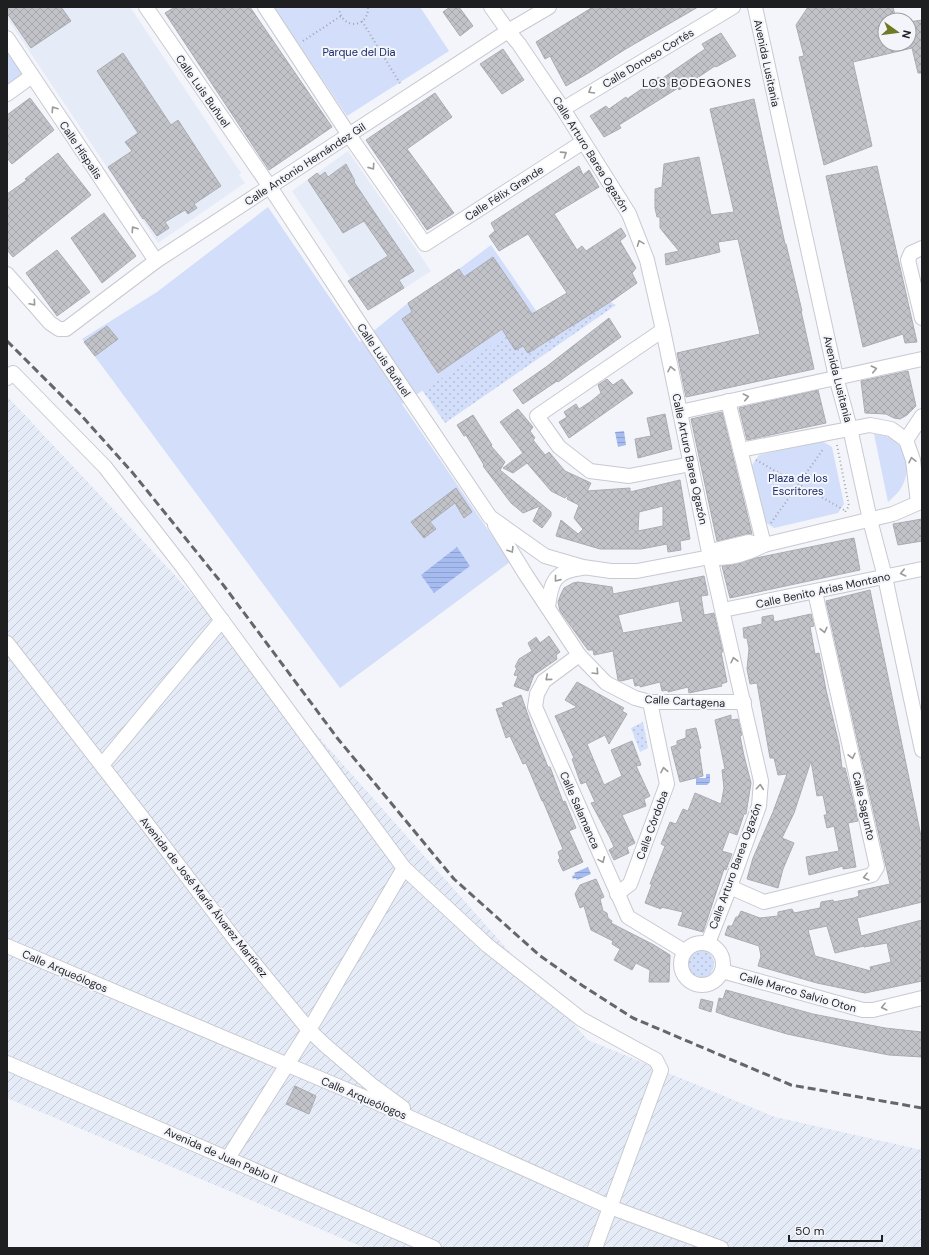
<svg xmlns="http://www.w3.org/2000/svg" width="929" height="1255" viewBox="0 0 929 1255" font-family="'DM Sans',sans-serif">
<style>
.built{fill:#e6ebf8}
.industrial{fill:url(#industrial-furrows)}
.grass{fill:url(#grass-dots)}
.green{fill:#d2defa}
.water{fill:url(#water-rules)}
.building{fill:url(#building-cross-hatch);stroke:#aaacb1;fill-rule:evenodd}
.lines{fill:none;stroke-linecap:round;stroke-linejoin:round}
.street-casing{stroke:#c8cad0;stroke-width:16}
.path{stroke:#a3a5aa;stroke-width:2;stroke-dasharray:1 3;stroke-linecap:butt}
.street{stroke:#fff;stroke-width:14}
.rail{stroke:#646669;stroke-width:3;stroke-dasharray:8 4;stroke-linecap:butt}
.oneway{stroke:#9a9a9b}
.labels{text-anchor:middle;stroke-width:4;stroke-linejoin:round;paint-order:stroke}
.park-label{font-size:11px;fill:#1a2b68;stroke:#f3f5fb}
.street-label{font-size:11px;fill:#1e1f21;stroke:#f3f5fb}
.neighbourhood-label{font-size:12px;letter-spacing:1px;fill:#1e1f21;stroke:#f3f5fb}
</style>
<defs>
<pattern id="industrial-furrows" width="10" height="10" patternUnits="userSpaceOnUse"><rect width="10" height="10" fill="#e6ebf8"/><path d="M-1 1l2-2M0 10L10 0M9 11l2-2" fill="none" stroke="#c5c9d4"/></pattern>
<pattern id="grass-dots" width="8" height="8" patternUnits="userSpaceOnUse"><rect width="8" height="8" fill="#d2defa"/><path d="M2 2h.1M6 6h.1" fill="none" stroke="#b4bed6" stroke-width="1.8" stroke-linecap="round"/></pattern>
<pattern id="water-rules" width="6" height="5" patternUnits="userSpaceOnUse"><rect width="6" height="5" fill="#a6bbf0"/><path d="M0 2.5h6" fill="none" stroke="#8ea0ce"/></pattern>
<pattern id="building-cross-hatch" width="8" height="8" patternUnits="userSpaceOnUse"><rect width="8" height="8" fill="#c1c3c9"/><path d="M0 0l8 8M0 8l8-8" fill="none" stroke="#a5a7ac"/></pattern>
</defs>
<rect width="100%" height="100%" fill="#f3f5fb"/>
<g class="built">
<polygon points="7,7 130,7 241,173 239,175 245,183 158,243 7,18"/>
<polygon points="348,151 431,271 371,310 292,191"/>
</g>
<polygon class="industrial" points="7,396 171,571 588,1040 775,1117 922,1150 922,1248 365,1248 7,1098"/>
<g class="grass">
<polygon points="610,302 616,305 445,423 420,387 503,328 515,350 523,346 528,353"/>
<polygon points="643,722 648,748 640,752 631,728"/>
<circle cx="700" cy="964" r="14"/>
</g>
<g class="green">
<polygon points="274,7 420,7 449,51 347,116"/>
<polygon points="7,49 24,73 7,86"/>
<polygon points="268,207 360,342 408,303 459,269 491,245 539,315 402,404 510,562 340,688 82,339 157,292"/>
<path d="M874 434C878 434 882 435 886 436 908 444 913 473 899 491 896 495 892 498 888 502Z"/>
<polygon points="822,441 832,447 844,504 838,513 774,528 765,522 752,465 759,455"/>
</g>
<g class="water">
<polygon points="624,431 626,445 618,447 615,432"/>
<polygon points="457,547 470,566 434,593 421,575"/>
<polygon points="706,774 710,774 710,782 707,785 696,785 696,778 706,778"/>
<polygon points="588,867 591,874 577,880 576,878 573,879 572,876 575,875 574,873"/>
</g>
<g class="building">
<polygon points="7,7 61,7 71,21 31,48 7,13"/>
<polygon points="175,7 250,7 332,127 269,170 165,13"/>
<polygon points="450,7 459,7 473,26 460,36 443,12"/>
<polygon points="593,7 698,7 624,50 590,72 566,86 550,56 545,59 536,42"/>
<polygon points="808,7 893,7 896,20 885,20 885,44 909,44 909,22 922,20 922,73 918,73 912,48 853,62 872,146 824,165 799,57 804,56 796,25"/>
<polygon points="721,33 736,56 716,67 715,66 679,90 678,88 619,125 621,128 604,137 590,116 606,106 609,109 626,97 627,99 659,77 660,80 705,49 702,44"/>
<polygon points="503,49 524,80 502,94 480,64"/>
<polygon points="123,53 171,125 178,120 221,186 194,204 197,208 188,214 185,210 165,222 169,228 157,236 144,218 143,219 108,167 132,151 125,142 138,133 97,71"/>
<polygon points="435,93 452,117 407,149 454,213 427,230 366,140"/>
<polygon points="30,98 54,130 12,164 7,158 7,115"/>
<polygon points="754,99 785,244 786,244 802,311 801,311 814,369 686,397 677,353 760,334 738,239 718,242 720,252 666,265 665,254 679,251 660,228 660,217 657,217 655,208 655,189 662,187 664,164 699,157 711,215 734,212 710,109"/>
<polygon points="58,153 91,195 13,257 7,250 7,194 27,180 25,179"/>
<polygon points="346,164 355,181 354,182 414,271 399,280 404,288 368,310 348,281 388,256 364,221 343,233 308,180 317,173 320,176 325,172 328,177"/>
<polygon points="579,166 583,175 589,170 599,187 554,214 577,250 582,246 586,251 621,228 626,236 620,241 636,268 632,273 637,283 610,302 528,353 523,346 515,350 502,329 438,373 402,319 412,312 408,303 459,269 464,277 493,257 532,314 567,293 528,234 499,251 489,236 495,231 491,223"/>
<polygon points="877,166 917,342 905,343 903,334 863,347 826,176"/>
<polygon points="104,213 136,256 102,283 71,238"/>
<polygon points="57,250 90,292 57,316 26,273"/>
<polygon points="609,318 621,337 558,382 557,381 523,404 513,390 546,367"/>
<polygon points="107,326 118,339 95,356 84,342"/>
<polygon points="908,371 916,406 907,415 900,419 894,418 886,414 865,413 861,381"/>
<polygon points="607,379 613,385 622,379 633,393 569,438 559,422 567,417 564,412 576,404 579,409 590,402 601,393 598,385"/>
<polygon points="818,390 826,423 747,440 739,408"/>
<path d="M518 409 533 427 530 431 535 438 533 440 545 455 549 452 565 471 591 483 587 491 630 488V492L680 480 690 539 680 541 681 550 668 552 667 544 641 549H600L556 536 561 520 578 534 583 529 574 518 579 505 567 499 569 494 565 498 551 491 527 463 513 473 503 468 523 453 500 422ZM663 506V526L638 531 639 512Z"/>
<polygon points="722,412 752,534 746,534 717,541 691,419"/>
<polygon points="665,414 672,449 638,458 635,439 651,436 647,418"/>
<polygon points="473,415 492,445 491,446 505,462 500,470 551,512 551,516 542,528 533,521 540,506 523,513 511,503 483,466 484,465 466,435 464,436 457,425"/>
<polygon points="456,488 472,512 464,518 455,503 430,522 436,529 424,538 411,522"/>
<polygon points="922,519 922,541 898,545 893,524"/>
<polygon points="854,538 860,570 730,598 722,566 732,565 756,558"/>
<path d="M704 576 708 595 701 596 704 615 714 613 723 652H721L727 682 721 684 722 686 689 693 688 687 668 692V690L662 691 660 682 640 687V685L635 686 633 678 621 681 618 680 613 651 594 655 593 650H588L560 611 558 602 561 594 564 588 573 583 578 582 612 587 613 594ZM679 601 683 622 623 633 618 615Z"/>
<path d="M870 590 922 841V902L857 918 861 936 922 920V981L865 993 817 983 758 966 761 956 759 946 725 935 728 926H732L736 917H738L741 911 760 918 778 916V912L792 909 794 913 820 908 821 902 833 900 834 902 854 898 859 896 858 891 890 884 826 601ZM827 926 835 953 864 946V947L887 943 891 962 870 967 871 971 815 956 808 930Z"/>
<polygon points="811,614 814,626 810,627 815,654 819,653 826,690 839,744 842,768 845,768 858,821 848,823 856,867 843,869 843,866 809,875 806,857 839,851 834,826 827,828 824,815 827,815 823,795 817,796 811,761 794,813 782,838 794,843 783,869 778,888 747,879 753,858 773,812 787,774 778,775 774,758 770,758 757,683 750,684 747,669 749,649 747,638 744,638 743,628 762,624 762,617 773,615 774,622"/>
<polygon points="549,636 560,652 556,655 557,659 534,675 528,691 514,686 518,676 514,675 517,668 515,667 519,659 532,651 528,643 536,637 540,643"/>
<polygon points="577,682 624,708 622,711 627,714 609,744 605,735 587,744 604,785 622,776 611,750 632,741 641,765 636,766 650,796 644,799 646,806 622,815 635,843 627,847 629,853 614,860 609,850 614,847 610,838 591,803 595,802 586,782 581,784 572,759 574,758 555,716 577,707 565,700"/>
<polygon points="521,695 532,727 548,767 550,767 563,802 565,801 576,828 569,831 583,862 563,871 558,860 560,858 558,852 563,849 543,801 542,801 526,763 523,764 510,736 506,738 496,709 504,707 502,703"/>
<polygon points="731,715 731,720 738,719 742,735 740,736 744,756 751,783 746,814 744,814 737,835 729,832 722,851 732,854 726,870 724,869 703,932 678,925 683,912 661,907 661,909 645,903 652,884 650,884 665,846 661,844 670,822 676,824 683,809 688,811 695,793 721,804 724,788 722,770 725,769 715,720"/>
<polygon points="696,728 701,748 699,749 703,776 680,782 671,747 677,745 677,741 686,738 686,730"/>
<polygon points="596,879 604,897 600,899 603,911 607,913 608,918 612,921 611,923 654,945 670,955 669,982 649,982 650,970 636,963 632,970 614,960 620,949 612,944 613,941 591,930 584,906 580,908 575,894 580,885"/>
<polygon points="726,990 813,1014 885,1028 922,1032 922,1057 889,1055 843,1046 787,1034 730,1017 716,1012 719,998 723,999"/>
<polygon points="701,999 713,1002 711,1012 699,1008"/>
<polygon points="295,1086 316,1096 309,1114 286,1104"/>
</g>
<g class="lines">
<defs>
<g id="street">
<path d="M146 7 270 187 368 336 490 517 545 556 583 567 611 571H637L710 557C727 561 749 553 764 545"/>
<polyline points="265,7 349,135 425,244 583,142"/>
<polyline points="491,7 508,31 519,44 563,109 629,214 647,260 663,330 710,557 761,781 759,806 730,887 708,943"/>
<polyline points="755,7 836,377 850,428 870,520 885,577 922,750"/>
<polyline points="7,38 156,261"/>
<polyline points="7,94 32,76"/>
<polyline points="563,109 733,7"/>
<polyline points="922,248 911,253 908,260 922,318"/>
<polyline points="7,274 50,323 59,329 66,329 156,261 508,31 549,7"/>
<polyline points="663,330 537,416 559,447 590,471 629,476 691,464"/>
<polyline points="7,378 13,373 105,467 182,566 404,868 487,945 581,1019 656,1060 661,1070 595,1248"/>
<polyline points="728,401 764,545 893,514 918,503 913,460 906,440 891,429 870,425 740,450"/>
<polyline points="680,412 922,359"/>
<polyline points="906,440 922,416"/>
<polyline points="495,525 526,575 579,655 606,683 635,698 650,702 744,702"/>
<polyline points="710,557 715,550 748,542 764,545"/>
<path d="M548 607C551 582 554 571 582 568"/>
<polyline points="723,610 922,569"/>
<polyline points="7,643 141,816 236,941 309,1030 326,1046 373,1086 403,1108"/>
<polyline points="579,655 544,681 537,694 535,707 628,917 684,951"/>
<polyline points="102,765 222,620"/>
<polyline points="730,887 764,902 872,875 877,867 815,592"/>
<polyline points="617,894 630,884 667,784 650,702"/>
<circle cx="702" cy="964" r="21"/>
<polyline points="7,946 373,1101 610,1207 721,1248"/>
<polyline points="722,971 863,1010 873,1010 922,998"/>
<polyline points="7,1063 434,1248"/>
<polyline points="228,1158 309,1030 404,868"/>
</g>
</defs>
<use href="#street" class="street-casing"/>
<g class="path">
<path d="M339 7C340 30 369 29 368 7"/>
<polyline points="362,21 401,85"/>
<polyline points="303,41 341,16"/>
<polyline points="837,445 849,506 845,512"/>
<polyline points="756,460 846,511"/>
<polyline points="771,523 824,448"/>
</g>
<use href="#street" class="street"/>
<polyline class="rail" points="7,341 80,414 132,472 224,586 338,739 454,879 539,955 583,986 633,1018 791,1085 922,1108"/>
</g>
<defs><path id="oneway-chevron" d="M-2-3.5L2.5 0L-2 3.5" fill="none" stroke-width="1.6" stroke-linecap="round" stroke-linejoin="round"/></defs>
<g class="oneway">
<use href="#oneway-chevron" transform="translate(591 91) rotate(149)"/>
<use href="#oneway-chevron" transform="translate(54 109) rotate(-124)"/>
<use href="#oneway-chevron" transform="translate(564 154) rotate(-33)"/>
<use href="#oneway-chevron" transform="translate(372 167) rotate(55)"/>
<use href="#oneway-chevron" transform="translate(134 229) rotate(-124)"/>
<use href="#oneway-chevron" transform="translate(640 243) rotate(-111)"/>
<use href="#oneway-chevron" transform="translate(33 303) rotate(49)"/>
<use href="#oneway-chevron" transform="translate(671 369) rotate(-102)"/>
<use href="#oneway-chevron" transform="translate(874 369) rotate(-12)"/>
<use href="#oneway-chevron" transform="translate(746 397) rotate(-13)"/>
<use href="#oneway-chevron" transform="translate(912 460) rotate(-103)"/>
<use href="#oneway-chevron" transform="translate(511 550) rotate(58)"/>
<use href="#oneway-chevron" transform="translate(903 573) rotate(167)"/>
<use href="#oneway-chevron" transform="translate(557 579) rotate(129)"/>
<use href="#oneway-chevron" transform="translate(824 630) rotate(77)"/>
<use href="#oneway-chevron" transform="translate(734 660) rotate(-103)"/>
<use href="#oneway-chevron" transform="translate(596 672) rotate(46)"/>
<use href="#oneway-chevron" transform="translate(548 678) rotate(139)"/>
<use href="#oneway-chevron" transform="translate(852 756) rotate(77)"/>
<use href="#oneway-chevron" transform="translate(664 770) rotate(-101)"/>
<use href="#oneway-chevron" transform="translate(760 787) rotate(-85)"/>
<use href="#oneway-chevron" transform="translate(602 860) rotate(66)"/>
<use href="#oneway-chevron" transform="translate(866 877) rotate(166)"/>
<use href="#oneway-chevron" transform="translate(884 1007) rotate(166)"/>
</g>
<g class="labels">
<g class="park-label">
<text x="359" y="56">Parque del Dia</text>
<text x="798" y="482">Plaza de los<tspan x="798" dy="13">Escritores</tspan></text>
</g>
<g class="street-label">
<text transform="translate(648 58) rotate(-31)" y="4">Calle Donoso Cortés</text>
<text transform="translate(767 63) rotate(78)" y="4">Avenida Lusitania</text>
<text transform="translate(203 91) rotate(55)" y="4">Calle Luis Buñuel</text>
<text transform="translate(81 150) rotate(56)" y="4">Calle Híspalis</text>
<text transform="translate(591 154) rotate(58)" y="4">Calle Arturo Barea Ogazón</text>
<text transform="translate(305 164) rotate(-33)" y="4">Calle Antonio Hernández Gil</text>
<text transform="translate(504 193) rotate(-33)" y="4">Calle Félix Grande</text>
<text transform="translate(384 360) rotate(56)" y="4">Calle Luis Buñuel</text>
<text transform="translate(838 379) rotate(76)" y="4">Avenida Lusitania</text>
<text transform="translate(690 459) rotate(78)" y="4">Calle Arturo Barea Ogazón</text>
<text transform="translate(823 590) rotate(-12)" y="4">Calle Benito Arias Montano</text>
<text transform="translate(685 701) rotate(3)" y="4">Calle Cartagena</text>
<text transform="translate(864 806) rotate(77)" y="4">Calle Sagunto</text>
<text transform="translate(580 810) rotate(66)" y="4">Calle Salamanca</text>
<text transform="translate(652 825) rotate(-70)" y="4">Calle Córdoba</text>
<text transform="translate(735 866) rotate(-70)" y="4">Calle Arturo Barea Ogazón</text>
<text transform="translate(204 897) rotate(52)" y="4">Avenida de José María Álvarez Martínez</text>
<text transform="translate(65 971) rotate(23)" y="4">Calle Arqueólogos</text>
<text transform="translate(798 992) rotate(16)" y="4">Calle Marco Salvio Oton</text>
<text transform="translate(364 1098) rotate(23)" y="4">Calle Arqueólogos</text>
<text transform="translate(221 1155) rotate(24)" y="4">Avenida de Juan Pablo II</text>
</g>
<g class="neighbourhood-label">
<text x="697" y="87">LOS BODEGONES</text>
</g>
</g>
<rect width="929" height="1255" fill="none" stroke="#1e1f21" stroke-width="16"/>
<g transform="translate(897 32) rotate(104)"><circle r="19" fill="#f3f5fb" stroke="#9e9fa4"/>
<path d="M0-3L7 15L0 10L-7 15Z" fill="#707924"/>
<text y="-6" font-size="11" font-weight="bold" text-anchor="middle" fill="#1e1f21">N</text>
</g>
<path d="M789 1235v6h93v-6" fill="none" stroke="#1e1f21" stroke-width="2"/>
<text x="795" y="1235" font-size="12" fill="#1e1f21" stroke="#f3f5fb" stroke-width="3" paint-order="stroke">50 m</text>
</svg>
